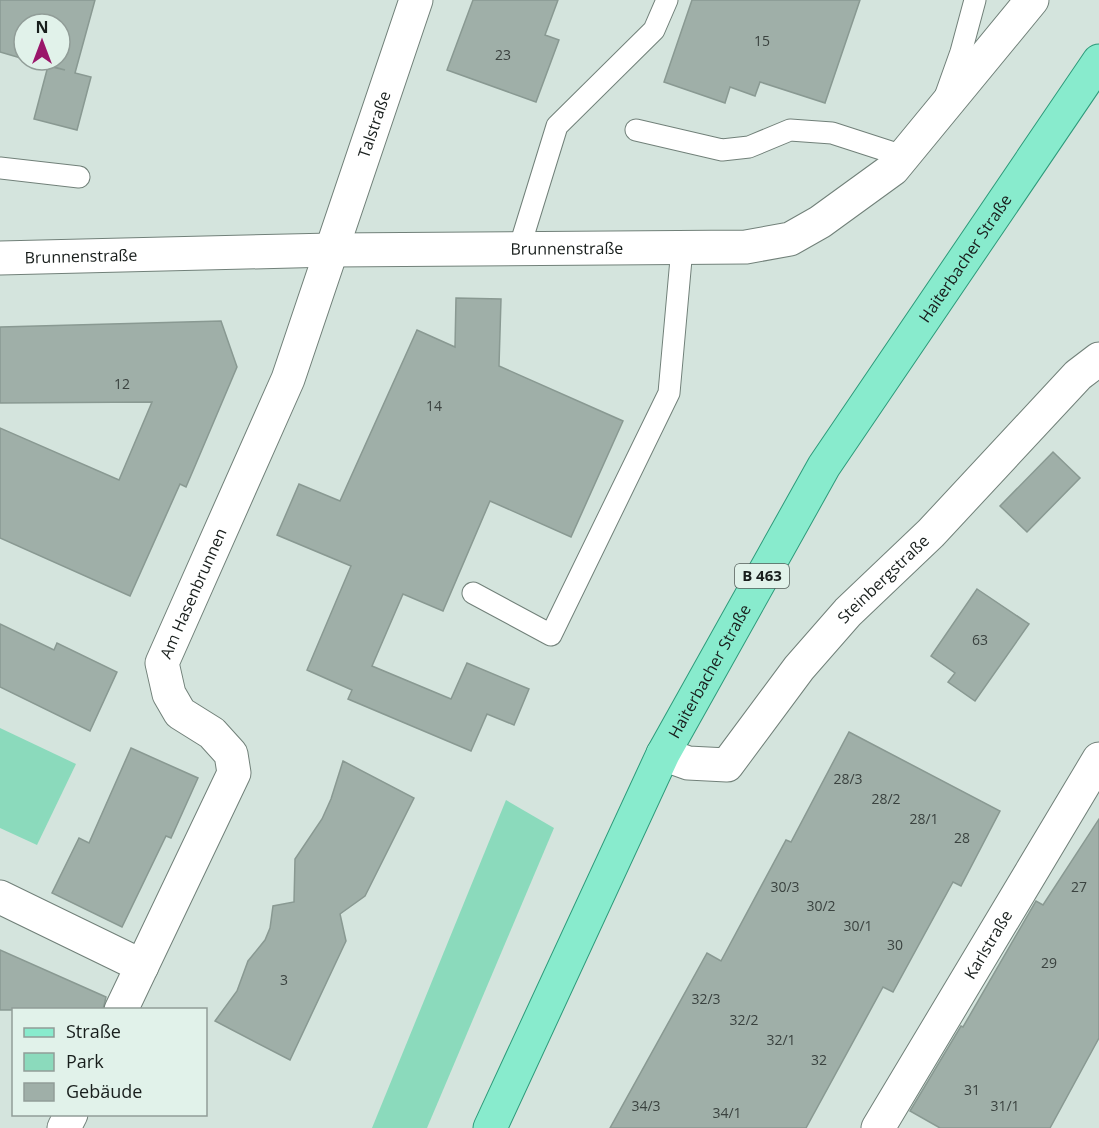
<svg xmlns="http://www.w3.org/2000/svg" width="1099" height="1128" viewBox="0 0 1099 1128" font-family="'Open Sans',sans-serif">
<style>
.green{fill:#8bdabc}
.building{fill:#9fafa8;stroke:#899992;stroke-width:1.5}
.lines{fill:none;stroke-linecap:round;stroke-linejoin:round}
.lane-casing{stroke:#718079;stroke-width:23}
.street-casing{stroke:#718079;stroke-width:35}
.primary-casing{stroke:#2d9a7a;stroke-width:35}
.lane{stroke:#fff;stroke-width:21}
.street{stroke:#fff;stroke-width:33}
.primary{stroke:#88ebcd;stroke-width:33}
.labels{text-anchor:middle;stroke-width:6;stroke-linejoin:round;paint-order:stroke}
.number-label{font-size:14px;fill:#3a423f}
.shield{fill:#e1f2ea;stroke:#545e5a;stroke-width:1.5}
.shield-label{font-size:15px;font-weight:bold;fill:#181e1c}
.street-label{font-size:16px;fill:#181e1c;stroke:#e1f2ea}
</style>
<rect width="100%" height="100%" fill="#d4e4dd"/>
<g class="green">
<polygon points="0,728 76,764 37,845 0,828"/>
<polygon points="506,800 554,828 427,1128 372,1128"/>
</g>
<g class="building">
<polygon points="0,0 95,0 75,73 91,77 77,130 34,119 48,66 65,70 29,60 60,60 60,24 24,24 24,59 0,52"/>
<polygon points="473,0 558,0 545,35 559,40 536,102 447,70"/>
<polygon points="692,0 860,0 825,103 760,82 755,96 730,87 725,103 664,82"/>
<polygon points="456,298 501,299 499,366 623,421 571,537 490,501 443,611 403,594 372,666 451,699 467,663 529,689 514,725 487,714 471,751 348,699 352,690 307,670 351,566 277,535 299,484 340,501 417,330 455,347"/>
<polygon points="221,321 237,367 195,466 186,487 180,484 130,596 0,538 0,428 119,480 152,402 0,403 0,327"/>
<polygon points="1053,452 1080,478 1027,532 1000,506"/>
<polygon points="977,589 1029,624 975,701 948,682 955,673 931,656"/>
<polygon points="0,624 54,650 57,643 117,672 90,731 0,687"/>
<polygon points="849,732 1000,811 961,886 953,882 893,992 883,987 806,1128 610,1128 707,953 721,961 786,840 791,842"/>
<polygon points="131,748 198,778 171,838 166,836 122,927 52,893 79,838 89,843"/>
<polygon points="343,761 414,798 365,896 340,914 346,941 290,1060 215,1021 237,991 248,961 265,940 270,928 273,906 294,902 295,859 322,819 331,799"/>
<polygon points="1099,819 1099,1038 1050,1128 940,1128 910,1111 961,1026 963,1027 1036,901 1043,905"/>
<polygon points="0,950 106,997 103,1010 0,1010"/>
</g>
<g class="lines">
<defs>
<g id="lane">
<polyline points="946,94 961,52 975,0"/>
<polyline points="636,130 722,150 749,147 790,130 832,133 903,156"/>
<polyline points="0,168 79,177"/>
<polyline points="519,249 557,126 654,30 667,0"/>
<polyline points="473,593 551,635 669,393 682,248"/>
</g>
<g id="street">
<path id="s1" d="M0 258 332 250 746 247 790 239 820 222 893 169 1032 0"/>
<path id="s2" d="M663 754 688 763 727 765 799 668 848 612 931 533 1078 375 1099 359"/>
<polyline points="0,897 142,966"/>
<path id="s3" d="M121 1010 234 773 231 754 212 733 180 713 169 694 162 663 288 379 416 0"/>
<polyline points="64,1128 71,1114"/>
<path id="s4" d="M878 1128 1099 759"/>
</g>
<g id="primary">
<path id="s5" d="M490 1128 663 754 824 466 1099 61"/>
</g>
</defs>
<use href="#lane" class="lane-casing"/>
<use href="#street" class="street-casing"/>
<use href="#primary" class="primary-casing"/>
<use href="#lane" class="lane"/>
<use href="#street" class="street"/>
<use href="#primary" class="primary"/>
</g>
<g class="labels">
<g class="number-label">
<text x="762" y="46">15</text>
<text x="503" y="60">23</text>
<text x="122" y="389">12</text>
<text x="434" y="411">14</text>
<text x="980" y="645">63</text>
<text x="848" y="784">28/3</text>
<text x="886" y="804">28/2</text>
<text x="924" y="824">28/1</text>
<text x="962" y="843">28</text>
<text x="785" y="892">30/3</text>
<text x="1079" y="892">27</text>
<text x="821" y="911">30/2</text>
<text x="858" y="931">30/1</text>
<text x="895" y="950">30</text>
<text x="1049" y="968">29</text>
<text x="284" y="985">3</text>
<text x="706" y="1004">32/3</text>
<text x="744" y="1025">32/2</text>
<text x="781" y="1045">32/1</text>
<text x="819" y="1065">32</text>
<text x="972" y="1095">31</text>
<text x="646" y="1111">34/3</text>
<text x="1005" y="1111">31/1</text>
<text x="727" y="1118">34/1</text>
</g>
<rect class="shield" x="735" y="564" width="54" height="24" rx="4.5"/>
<g class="shield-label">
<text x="762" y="581">B 463</text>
</g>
<g class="street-label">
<text dy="6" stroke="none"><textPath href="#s3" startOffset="981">Talstraße</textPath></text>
<text dy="6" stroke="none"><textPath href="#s1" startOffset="567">Brunnenstraße</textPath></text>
<text dy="6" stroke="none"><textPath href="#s1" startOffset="81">Brunnenstraße</textPath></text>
<text dy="6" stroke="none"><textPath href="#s5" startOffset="993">Haiterbacher Straße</textPath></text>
<text dy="6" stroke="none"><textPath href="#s2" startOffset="309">Steinbergstraße</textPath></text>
<text dy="6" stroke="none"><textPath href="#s3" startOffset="478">Am Hasenbrunnen</textPath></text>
<text dy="6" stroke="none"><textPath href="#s5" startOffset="507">Haiterbacher Straße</textPath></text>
<text dy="6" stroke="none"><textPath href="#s4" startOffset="214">Karlstraße</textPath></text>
</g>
</g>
<rect x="12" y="1008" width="195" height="108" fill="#e1f2ea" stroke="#919d98" stroke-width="1.5"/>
<rect x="24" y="1028" width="30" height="9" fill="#88ebcd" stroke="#919d98" stroke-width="1.5"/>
<text x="66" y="1038" font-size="18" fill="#181e1c">Straße</text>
<rect x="24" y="1053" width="30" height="18" fill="#8bdabc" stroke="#919d98" stroke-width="1.5"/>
<text x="66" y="1068" font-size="18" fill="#181e1c">Park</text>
<rect x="24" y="1083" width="30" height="18" fill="#9fafa8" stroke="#919d98" stroke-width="1.5"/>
<text x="66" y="1098" font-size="18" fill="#181e1c">Gebäude</text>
<g transform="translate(42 42)"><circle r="28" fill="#e1f2ea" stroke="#919d98" stroke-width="1.5"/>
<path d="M0-4.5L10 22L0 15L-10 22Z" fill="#9a166a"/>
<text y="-9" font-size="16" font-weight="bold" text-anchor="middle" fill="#181e1c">N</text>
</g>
</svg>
